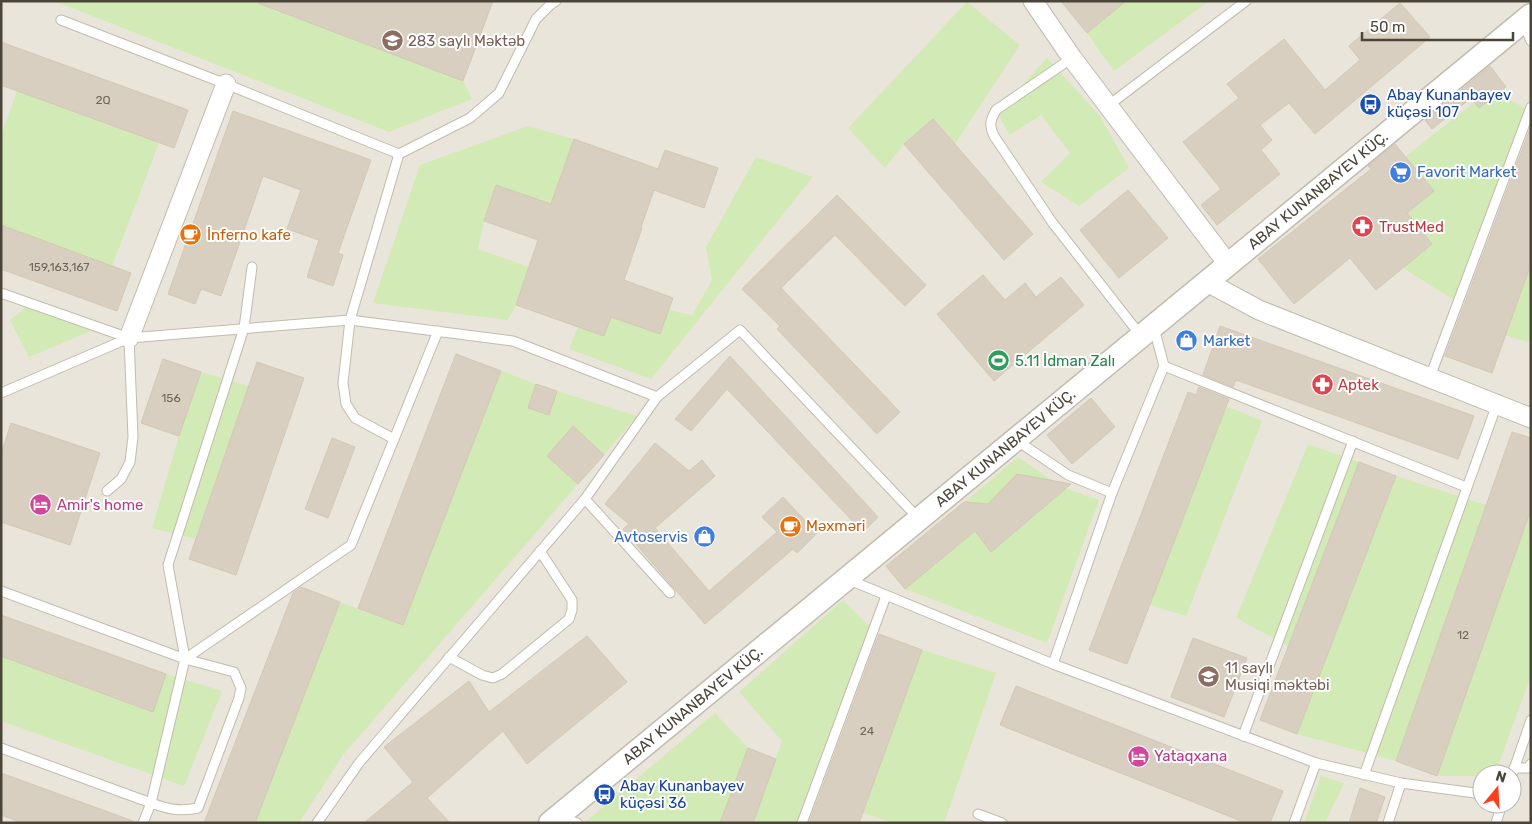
<svg xmlns="http://www.w3.org/2000/svg" width="1532" height="824" viewBox="0 0 1532 824" font-family="Rubik,sans-serif">
<style>
.residential{fill:#eae5da;fill-rule:evenodd}
.green{fill:#d2eab5}
.building{fill:#d8cfc1;stroke:#d3c7b4}
.lines{fill:none;stroke-linecap:round;stroke-linejoin:round}
.service-casing{stroke:#c2bbae;stroke-width:11}
.minor-casing{stroke:#c2bbae;stroke-width:21}
.tertiary-casing{stroke:#c2bbae;stroke-width:25}
.service{stroke:#fff;stroke-width:9}
.minor{stroke:#fff;stroke-width:19}
.tertiary{stroke:#fff;stroke-width:22}
.labels{text-anchor:middle;stroke-width:4;stroke-linejoin:round;paint-order:stroke}
.number-label{font-size:12px;fill:#6e675b}
.education-label{font-size:15px;fill:#785e54;stroke:#fff;text-anchor:start}
.transit-label{font-size:15px;fill:#164399;stroke:#fff;text-anchor:start}
.shop-label{font-size:15px;fill:#366cbe;stroke:#fff;text-anchor:start}
.street-label{font-size:15px;fill:#4b4439;stroke:#fff}
.health-label{font-size:15px;fill:#be3a42;stroke:#fff;text-anchor:start}
.food-label{font-size:15px;fill:#c56008;stroke:#fff;text-anchor:start}
.leisure-label{font-size:15px;fill:#27864d;stroke:#fff;text-anchor:start}
.hotel-label{font-size:15px;fill:#b23c85;stroke:#fff;text-anchor:start}
</style>
<rect width="100%" height="100%" fill="#f6f3ec"/>
<path class="residential" d="M1 1H1531V823H1ZM1482 774H1512V804H1482Z"/>
<g class="green">
<polygon points="54,1 254,1 463,81 472,99 389,132"/>
<polygon points="1126,1 1209,1 1114,71 1087,33"/>
<polygon points="967,2 1020,45 955,144 933,119 904,144 885,168 848,128"/>
<polygon points="1047,58 1100,116 1129,168 1079,206 1041,182 1070,153 1041,115 1010,135 997,113"/>
<polygon points="1490,90 1531,111 1462,305 1403,268 1432,244 1407,213 1434,191 1406,156"/>
<polygon points="17,91 159,143 112,266 1,225 1,136"/>
<polygon points="528,126 574,139 560,177 556,206 496,186 484,221 478,249 529,267 516,305 508,320 373,303 420,165"/>
<polygon points="756,157 813,177 651,379 569,349 578,327 604,336 611,317 660,334 669,310 692,315 712,280 706,247"/>
<polygon points="1531,264 1531,343 1505,335"/>
<polygon points="29,305 91,331 29,357 10,320"/>
<polygon points="501,371 536,384 549,414 557,391 637,416 604,455 572,427 547,456 578,484 343,755 299,823 255,823 340,602 403,625"/>
<polygon points="201,372 249,386 195,539 152,528 179,436"/>
<polygon points="1226,406 1262,421 1186,616 1150,605"/>
<polygon points="1308,444 1359,462 1288,646 1236,618"/>
<polygon points="1018,457 1062,487 1099,500 1047,643 905,589 953,512"/>
<polygon points="1396,476 1486,505 1396,761 1297,734"/>
<polygon points="1531,509 1531,676 1495,774 1482,774 1482,776 1437,776"/>
<polygon points="843,600 876,633 808,823 753,823 782,741 739,692"/>
<polygon points="922,650 996,673 944,823 894,823 863,813"/>
<polygon points="1,656 152,712 166,674 222,691 184,786 1,721"/>
<polygon points="715,713 748,748 720,823 584,823"/>
<polygon points="1321,776 1344,783 1325,823 1304,823"/>
</g>
<g class="building">
<polygon points="259,1 493,1 463,81 258,3"/>
<polygon points="1061,1 1126,1 1087,33"/>
<polygon points="1400,3 1430,37 1315,134 1289,103 1260,125 1272,140 1261,150 1280,174 1217,225 1201,205 1221,189 1183,142 1239,98 1227,84 1284,39 1325,90 1360,60 1349,46"/>
<polygon points="1,42 188,110 174,148 1,85"/>
<polygon points="1490,66 1506,87 1479,108 1471,98 1432,129 1425,120"/>
<polygon points="233,111 371,160 338,253 343,255 333,286 307,277 319,240 287,229 301,190 263,176 221,296 201,289 195,304 168,294"/>
<polygon points="933,119 1033,234 1004,260 904,144"/>
<polygon points="1531,126 1531,264 1492,373 1445,356"/>
<polygon points="574,139 658,169 665,150 718,168 704,208 654,190 641,227 642,228 624,280 673,298 660,334 611,317 604,336 516,305 538,240 484,221 496,185 551,204"/>
<polygon points="1395,144 1434,191 1407,213 1432,244 1376,290 1350,258 1294,304 1258,259 1371,169 1368,166"/>
<polygon points="1128,190 1168,238 1119,278 1080,230"/>
<polygon points="837,195 926,285 905,306 835,235 781,288 900,412 877,434 777,329 780,326 742,289"/>
<polygon points="1,225 131,273 117,311 1,269"/>
<polygon points="983,275 1005,300 1025,283 1036,297 1061,277 1084,305 994,381 937,314"/>
<polygon points="1220,326 1474,416 1458,459 1236,380 1233,387 1203,375"/>
<polygon points="456,354 501,371 403,625 358,608"/>
<polygon points="730,356 878,517 863,532 727,389 691,431 675,419"/>
<polygon points="163,359 201,372 179,436 141,423"/>
<polygon points="257,362 304,378 236,575 189,559"/>
<polygon points="536,384 557,391 549,415 528,408"/>
<polygon points="1199,387 1229,399 1127,664 1089,650 1188,392 1196,395"/>
<polygon points="1091,398 1115,427 1072,464 1047,435"/>
<polygon points="11,423 100,453 70,545 1,522 1,454"/>
<polygon points="573,426 604,455 578,484 547,456"/>
<polygon points="1512,432 1531,438 1531,509 1437,776 1396,761"/>
<polygon points="332,438 355,447 328,518 305,509"/>
<polygon points="655,443 689,471 702,460 715,476 655,528 709,591 777,532 762,517 783,497 817,533 797,553 793,549 705,624 623,529 629,524 605,504"/>
<polygon points="1359,462 1396,476 1297,734 1260,720"/>
<polygon points="1017,474 1071,484 991,552 975,531 905,589 886,566 964,502 988,504"/>
<polygon points="301,587 340,602 255,823 204,823 293,593"/>
<polygon points="1,615 166,674 153,712 1,656"/>
<polygon points="879,634 922,650 859,823 809,823"/>
<polygon points="587,636 627,682 527,764 503,731 427,798 450,823 364,823 413,782 384,747 469,681 489,712"/>
<polygon points="1193,638 1247,658 1224,717 1171,697"/>
<polygon points="1016,686 1283,791 1270,823 1246,823 1000,725"/>
<polygon points="748,748 776,759 753,823 720,823"/>
<polygon points="1,773 133,821 133,823 23,823 1,815"/>
<polygon points="1360,788 1385,797 1376,823 1349,823"/>
</g>
<g class="lines">
<defs>
<g id="service">
<polyline points="61,20 226,84 399,154"/>
<polyline points="1523,22 1531,41"/>
<path d="M1072 58 996 110C990 121 989 125 994 136L1052 222 1141 336"/>
<polyline points="1109,105 1246,1"/>
<polyline points="1,293 129,338 133,437 130,462 121,479 107,491"/>
<polyline points="1154,328 1164,366 1112,493 1053,664 1316,763 1401,783 1482,794"/>
<polyline points="1164,366 1466,487"/>
<polyline points="1430,377 1531,107"/>
<polyline points="1,393 129,338 350,320 513,341 657,397"/>
<polyline points="394,439 355,418 346,404 343,383 350,320 399,154 470,118 499,93 536,19 550,5 556,1"/>
<polyline points="1016,440 1068,475 1112,493"/>
<polyline points="585,499 670,593"/>
<polyline points="847,579 1053,664"/>
<path d="M1 591 185 659 234 672 241 688 239 698 198 808C179 812 168 809 151 803L143 823"/>
<polyline points="449,657 482,675 493,678 502,674 569,619 572,610 572,600 540,551"/>
<polyline points="185,659 351,545 438,331"/>
<polyline points="1243,736 1353,441"/>
<polyline points="1,748 151,803 185,659 168,565 244,328 252,267"/>
<polyline points="1514,768 1528,768 1531,764"/>
<polyline points="1364,775 1497,404"/>
<polyline points="1512,775 1531,720"/>
<polyline points="978,814 1002,823"/>
<polyline points="560,817 577,823"/>
<polyline points="317,823 359,763 585,499 657,397 740,330 919,519"/>
<polyline points="802,823 886,596"/>
<polyline points="1294,823 1316,763"/>
<polyline points="1388,823 1401,783"/>
<polyline points="1496,823 1502,804"/>
</g>
<g id="minor">
<polyline points="1033,1 1072,58 1228,264"/>
<polyline points="1207,282 1259,310 1531,418"/>
<polyline points="129,338 226,84"/>
</g>
<g id="tertiary">
<path id="s1" d="M550 823 1531 15"/>
</g>
</defs>
<use href="#service" class="service-casing"/>
<use href="#minor" class="minor-casing"/>
<use href="#tertiary" class="tertiary-casing"/>
<use href="#service" class="service"/>
<use href="#minor" class="minor"/>
<use href="#tertiary" class="tertiary"/>
</g>
<defs>
<symbol id="school-disc" viewBox="-11 -11 22 22"><circle r="9.5" fill="#8d6e63" stroke="#fff"/><path d="M0-5L7-2L0 1L-7-2ZM-4 1L0 2.5L4 1V4Q0 6-4 4Z" fill="#fff"/></symbol>
<symbol id="bus-disc" viewBox="-11 -11 22 22"><circle r="9.5" fill="#1a4fb4" stroke="#fff"/><path d="M-5-6H5V4H4V6H2V4H-2V6H-4V4H-5ZM-3.5-4V0h7V-4ZM-3.5 1.2v1.5H-2V1.2ZM2 1.2v1.5H3.5V1.2Z" fill="#fff"/></symbol>
<symbol id="supermarket-disc" viewBox="-11 -11 22 22"><circle r="9.5" fill="#3f7fe0" stroke="#fff"/><path d="M-6-5.5h2.5l.6 2H6L4.5 2H-2.5L-4.4-4H-6ZM-1.5 3.2a1.3 1.3 0 1 0 .1 0ZM3 3.2a1.3 1.3 0 1 0 .1 0Z" fill="#fff"/></symbol>
<symbol id="pharmacy-disc" viewBox="-11 -11 22 22"><circle r="9.5" fill="#e0444e" stroke="#fff"/><path d="M-2-6h4v4h4v4h-4v4h-4v-4h-4v-4h4Z" fill="#fff"/></symbol>
<symbol id="cafe-disc" viewBox="-11 -11 22 22"><circle r="9.5" fill="#e8710a" stroke="#fff"/><path d="M-5.5-4.5H6V0H3Q3 3.5 0 3.5H-2.5Q-5.5 3.5-5.5 0ZM3-3.2v2h1.7v-2ZM-6 4.5H4V6H-6Z" fill="#fff"/></symbol>
<symbol id="shop-disc" viewBox="-11 -11 22 22"><circle r="9.5" fill="#3f7fe0" stroke="#fff"/><path d="M-5-2.5h2.3a2.7 3.5 0 0 1 5.4 0H5L5.5 6h-11ZM-1.5-2.5h3a1.5 2.3 0 0 0-3 0Z" fill="#fff"/></symbol>
<symbol id="stadium-disc" viewBox="-11 -11 22 22"><circle r="9.5" fill="#2e9e5b" stroke="#fff"/><path d="M0-5a6.5 5 0 1 0 0 10a6.5 5 0 1 0 0-10ZM-3.5-1.8h7v3.6h-7Z" fill="#fff"/></symbol>
<symbol id="hotel-disc" viewBox="-11 -11 22 22"><circle r="9.5" fill="#d1479c" stroke="#fff"/><path d="M-6-4.5h1.5V1H6V5H4.5V3h-9V5H-6ZM-4 0a1.8 1.8 0 1 1 3.6 0ZM.5 0V-2.5h3Q6-2.5 6 0Z" fill="#fff"/></symbol>
</defs>
<g fill-rule="evenodd">
<use href="#school-disc" x="380" y="28" width="25" height="25"/>
<use href="#bus-disc" x="1358" y="92" width="25" height="25"/>
<use href="#supermarket-disc" x="1388" y="160" width="25" height="25"/>
<use href="#pharmacy-disc" x="1350" y="214" width="25" height="25"/>
<use href="#cafe-disc" x="178" y="222" width="25" height="25"/>
<use href="#shop-disc" x="1174" y="328" width="25" height="25"/>
<use href="#stadium-disc" x="986" y="348" width="25" height="25"/>
<use href="#pharmacy-disc" x="1310" y="372" width="25" height="25"/>
<use href="#hotel-disc" x="28" y="492" width="25" height="25"/>
<use href="#cafe-disc" x="778" y="514" width="25" height="25"/>
<use href="#shop-disc" x="692" y="524" width="25" height="25"/>
<use href="#school-disc" x="1196" y="664" width="25" height="25"/>
<use href="#hotel-disc" x="1126" y="744" width="25" height="25"/>
<use href="#bus-disc" x="592" y="782" width="25" height="25"/>
</g>
<g class="labels">
<g class="number-label">
<text x="103" y="104">2Q</text>
<text x="59" y="271">159,163,167</text>
<text x="171" y="402">156</text>
<text x="1463" y="639">12</text>
<text x="867" y="735">24</text>
</g>
<g class="education-label">
<text x="408" y="46">283 saylı Məktəb</text>
<text x="1225" y="673">11 saylı<tspan x="1225" dy="17">Musiqi məktəbi</tspan></text>
</g>
<g class="transit-label">
<text x="1387" y="100">Abay Kunanbayev<tspan x="1387" dy="17">küçəsi 107</tspan></text>
<text x="620" y="791">Abay Kunanbayev<tspan x="620" dy="17">küçəsi 36</tspan></text>
</g>
<g class="shop-label">
<text x="1417" y="177">Favorit Market</text>
<text x="1203" y="346">Market</text>
<text x="688" y="542" text-anchor="end">Avtoservis</text>
</g>
<g class="street-label">
<text dy="5" stroke="none"><textPath href="#s1" startOffset="995">ABAY KUNANBAYEV KÜÇ.</textPath></text>
<text dy="5" stroke="none"><textPath href="#s1" startOffset="590">ABAY KUNANBAYEV KÜÇ.</textPath></text>
<text dy="5" stroke="none"><textPath href="#s1" startOffset="185">ABAY KUNANBAYEV KÜÇ.</textPath></text>
</g>
<g class="health-label">
<text x="1379" y="232">TrustMed</text>
<text x="1338" y="390">Aptek</text>
</g>
<g class="food-label">
<text x="207" y="240">İnferno kafe</text>
<text x="806" y="531">Məxməri</text>
</g>
<g class="leisure-label">
<text x="1015" y="366">5.11 İdman Zalı</text>
</g>
<g class="hotel-label">
<text x="57" y="510">Amir's home</text>
<text x="1154" y="761">Yataqxana</text>
</g>
</g>
<rect width="1532" height="824" fill="none" stroke="#4b4439" stroke-width="5"/>
<g transform="translate(1497 789) rotate(18)"><circle r="24" fill="#ffffff" stroke="#b7b4b0"/>
<path d="M0-4L9 19L0 12L-9 19Z" fill="#fc3f1d"/>
<text y="-8" font-size="14" font-weight="bold" text-anchor="middle" fill="#4b4439">N</text>
</g>
<path d="M1362 32v8h151v-8" fill="none" stroke="#4b4439" stroke-width="2.5"/>
<text x="1370" y="32" font-size="15" fill="#4b4439" stroke="#ffffff" stroke-width="4" paint-order="stroke">50 m</text>
</svg>
